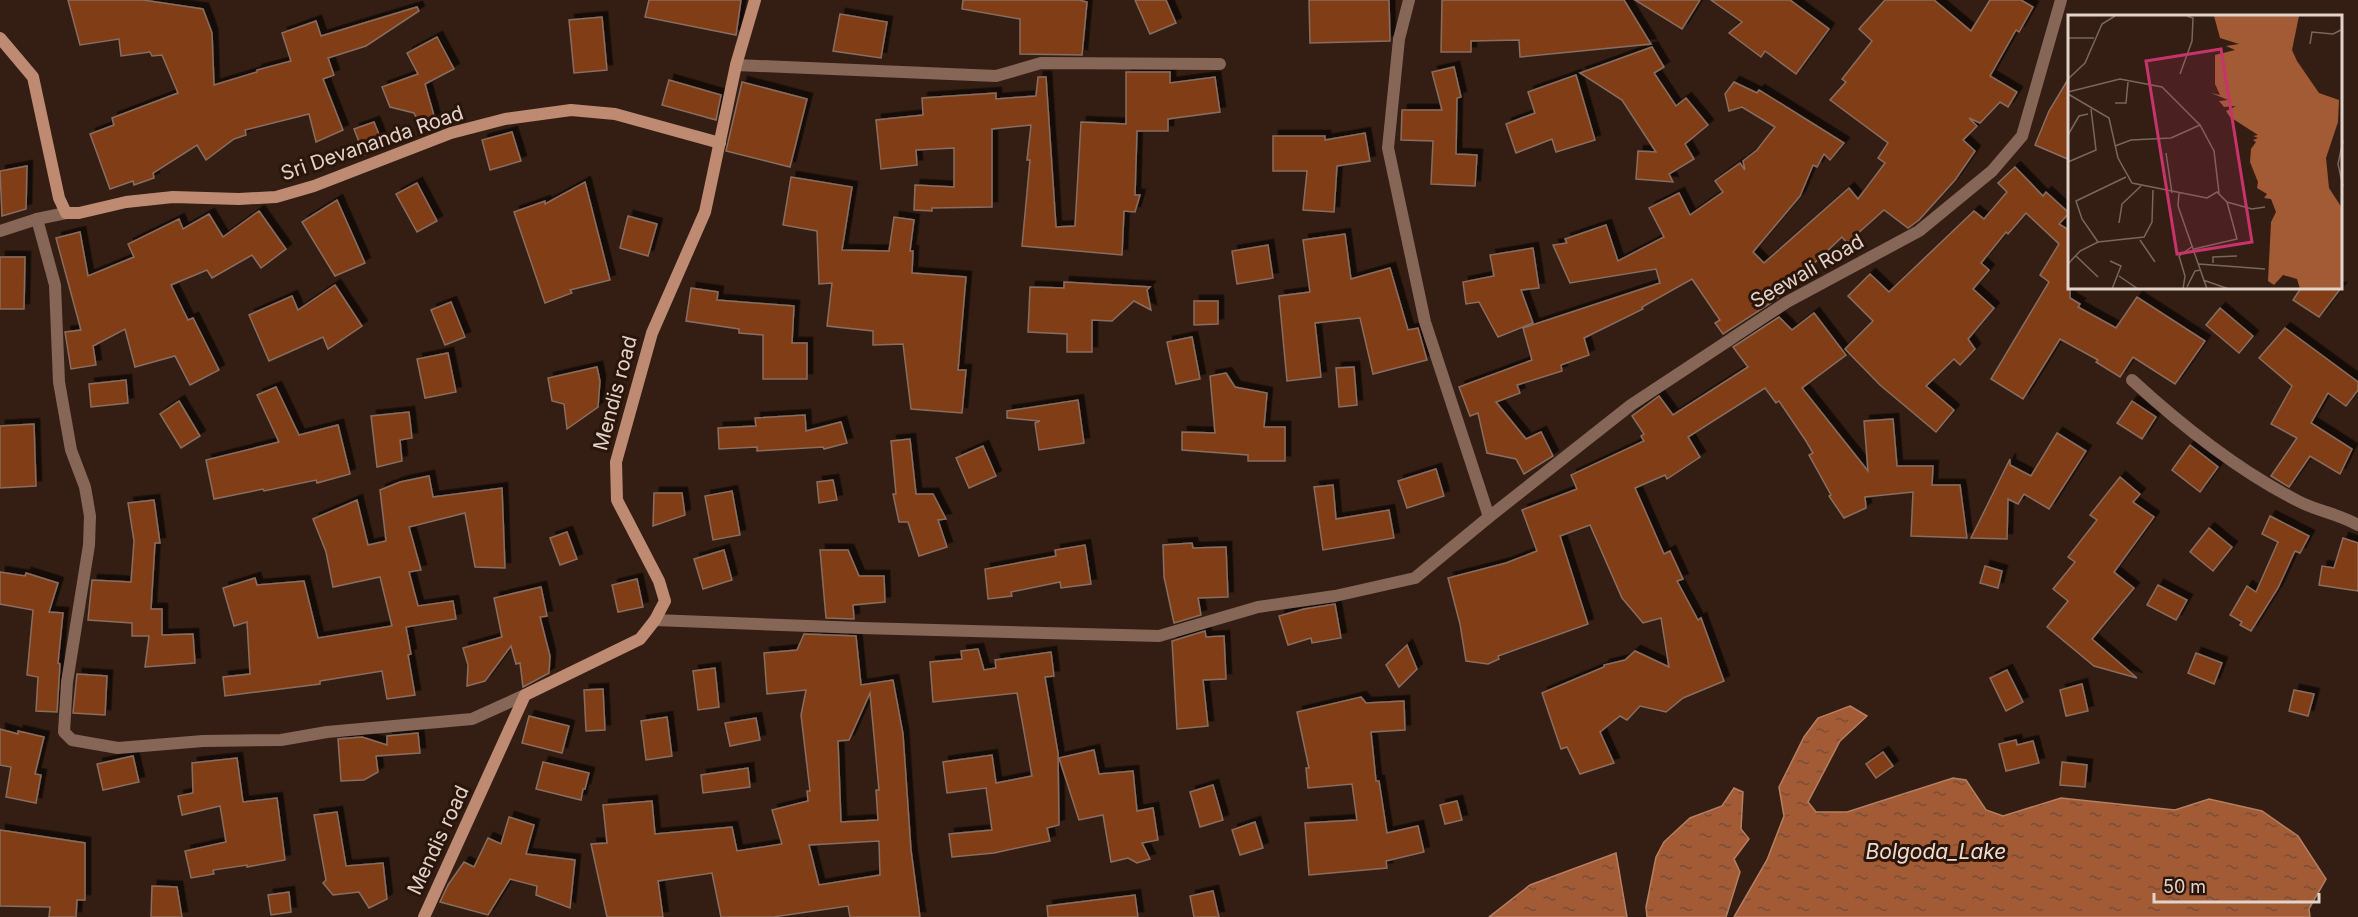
<svg xmlns="http://www.w3.org/2000/svg" width="2358" height="917" viewBox="0 0 2358 917" font-family="Inter,sans-serif">
<style>
.water{fill:url(#water-ripples);stroke:#b57f62;stroke-width:1.5}
.building{fill:#813d15;stroke:#886d60;stroke-width:1.5;fill-rule:evenodd;filter:url(#shadow)}
.lines{fill:none;stroke-linecap:round;stroke-linejoin:round}
.street{stroke:#866656;stroke-width:12}
.secondary{stroke:#be8b72;stroke-width:12}
.labels{text-anchor:middle;stroke-width:6;stroke-linejoin:round;paint-order:stroke}
.street-label{font-size:20px;fill:#e2d3cb;stroke:#2a150a}
.water-label{font-size:21px;font-style:italic;fill:#f0dbd1;stroke:#2a150a}
.inset-road{fill:none;stroke:#7a665d;stroke-width:1.5}
.view{fill:#c7346c;fill-opacity:0.15;stroke:#c7346c;stroke-width:3}
.inset-edge{fill:none;stroke:#e2d3cb;stroke-width:3}
</style>
<defs>
<pattern id="water-ripples" width="26" height="14" patternUnits="userSpaceOnUse" patternTransform="scale(1.5)"><rect width="26" height="14" fill="#a25b35"/><path d="M2 4q2-2 4 0t4 0M15 11q2-2 4 0t4 0" fill="none" stroke="#784e39"/></pattern>
<filter id="shadow"><feDropShadow dx="5.5" dy="-5.5" stdDeviation="0" flood-color="#0009"/></filter>
</defs>
<rect width="100%" height="100%" fill="#341e13"/>
<g class="water">
<polygon points="1850,706 1867,716 1840,741 1808,802 1816,812 1847,812 1953,778 1966,780 1986,810 2003,816 2061,798 2175,810 2209,799 2262,811 2298,836 2326,879 2309,909 2310,917 1734,917 1767,860 1784,816 1779,787 1804,737 1818,718"/>
<polygon points="1734,788 1743,792 1741,829 1749,839 1734,859 1740,872 1726,917 1647,917 1646,907 1656,857 1664,842 1690,818 1722,806"/>
<polygon points="1616,853 1627,917 1489,917 1530,885"/>
</g>
<g class="building">
<polygon points="68,0 143,0 203,9 212,33 214,85 257,72 257,70 291,61 282,33 316,21 321,36 417,7 419,11 366,46 328,58 334,75 323,79 343,130 316,142 309,114 245,130 246,135 234,139 206,160 197,145 153,173 154,178 134,185 133,181 110,189 90,134 114,125 112,118 178,93 162,55 152,56 150,52 121,56 119,39 80,45"/>
<polygon points="649,0 741,0 736,35 645,17"/>
<polygon points="963,0 1079,0 1087,2 1082,55 1020,54 1020,19 962,9"/>
<polygon points="1135,0 1166,0 1176,23 1150,34"/>
<polygon points="1309,0 1389,0 1390,41 1310,43"/>
<polygon points="1442,0 1624,0 1651,44 1520,57 1519,40 1471,41 1471,52 1441,52"/>
<polygon points="1635,0 1700,0 1682,29"/>
<polygon points="1711,0 1790,0 1829,29 1796,74 1765,51 1761,57 1729,33 1742,22"/>
<polygon points="1885,0 1934,0 1971,31 1990,0 2021,0 2033,7 2019,32 2016,30 1990,76 2017,92 2008,107 2000,102 1980,123 1969,118 1977,126 1963,140 1975,151 1955,180 1919,220 1908,228 1884,210 1847,243 1842,237 1774,301 1723,334 1715,323 1720,320 1692,279 1642,307 1643,309 1584,338 1589,355 1561,365 1562,371 1517,385 1520,393 1496,402 1526,439 1541,432 1553,456 1524,474 1516,459 1487,453 1478,413 1470,416 1459,387 1532,360 1523,328 1660,283 1656,269 1570,283 1553,245 1567,243 1565,239 1606,225 1618,261 1664,237 1649,208 1679,193 1690,215 1723,192 1715,181 1740,163 1745,170 1743,161 1757,150 1775,127 1742,107 1729,111 1725,94 1734,82 1757,93 1759,90 1844,143 1830,160 1824,154 1817,167 1813,165 1800,196 1753,252 1764,263 1849,188 1858,199 1885,163 1878,158 1888,143 1830,100 1846,82 1842,79 1872,41 1859,29"/>
<polygon points="840,14 887,22 881,58 833,51"/>
<polygon points="602,17 607,70 574,73 569,20"/>
<polygon points="437,37 454,69 425,84 437,126 421,128 414,113 390,107 382,87 418,74 407,53"/>
<polygon points="1652,47 1664,67 1654,73 1676,106 1686,98 1708,125 1685,144 1694,159 1669,174 1673,182 1636,179 1638,151 1656,152 1622,100 1580,73"/>
<polygon points="1454,67 1461,97 1457,98 1456,154 1477,155 1475,186 1431,184 1433,141 1401,140 1402,110 1442,110 1432,72"/>
<polygon points="1126,72 1170,72 1170,83 1215,77 1220,112 1168,119 1168,131 1137,131 1135,195 1140,195 1135,212 1124,211 1122,255 1022,246 1030,160 1027,160 1031,125 992,129 992,207 932,208 932,211 914,210 915,185 954,187 954,148 916,150 917,165 881,169 876,120 923,115 922,98 996,93 996,99 1036,96 1038,77 1046,77 1056,227 1075,226 1081,122 1126,124"/>
<polygon points="1576,75 1595,140 1556,152 1552,139 1516,153 1506,124 1535,113 1528,92"/>
<polygon points="2070,76 2070,160 2035,145 2049,111"/>
<polygon points="669,80 721,95 716,120 662,105"/>
<polygon points="742,82 807,99 790,167 726,151"/>
<polygon points="374,122 384,147 364,155 354,129"/>
<polygon points="512,132 521,161 490,170 482,140"/>
<polygon points="1365,133 1370,161 1337,166 1334,212 1303,210 1307,171 1273,171 1273,136 1325,136 1325,140"/>
<polygon points="27,166 26,209 2,216 0,171"/>
<polygon points="2015,167 2043,196 2046,192 2069,213 2059,224 2067,229 2070,225 2070,298 2080,304 2078,307 2116,328 2137,297 2205,341 2175,384 2133,357 2120,377 2096,362 2098,360 2060,339 2023,399 1991,379 2049,282 2040,275 2059,244 2026,213 2008,234 2006,232 1981,263 1989,270 1973,289 1994,308 1968,339 1975,349 1960,365 1954,359 1926,386 1954,410 1936,432 1880,385 1845,349 1873,321 1848,296 1870,274 1889,292 1974,211 1984,219 2007,192 1998,183"/>
<polygon points="791,177 852,187 842,250 889,251 894,217 914,220 910,251 913,251 912,273 966,277 958,370 966,370 962,413 911,409 903,344 873,345 873,331 827,326 832,283 819,284 817,231 783,225"/>
<polygon points="585,182 610,280 570,290 572,293 545,303 514,212 545,201 545,204"/>
<polygon points="417,183 437,221 417,232 396,194"/>
<polygon points="337,200 365,263 335,276 302,222"/>
<polygon points="259,211 286,249 261,268 252,255 212,278 207,270 171,285 188,320 193,318 219,370 190,385 175,356 135,367 125,329 93,346 96,365 71,369 65,332 81,330 56,238 80,232 88,276 134,257 128,244 179,219 183,229 209,214 223,237"/>
<polygon points="628,216 657,224 648,256 620,248"/>
<polygon points="1345,234 1351,279 1390,268 1408,330 1418,328 1427,360 1373,374 1360,318 1315,323 1321,377 1287,381 1279,296 1310,292 1303,240"/>
<polygon points="1268,245 1273,278 1237,284 1232,251"/>
<polygon points="1533,248 1539,288 1521,290 1533,323 1498,337 1479,302 1466,304 1463,282 1494,276 1490,255"/>
<polygon points="0,257 25,257 24,309 0,309"/>
<polygon points="1064,282 1150,287 1147,290 1151,310 1134,301 1112,321 1092,320 1092,352 1067,352 1067,334 1028,332 1030,287 1064,288"/>
<polygon points="335,285 362,326 328,349 323,337 269,361 249,315 292,296 298,310"/>
<polygon points="691,288 718,292 717,300 794,306 792,343 807,343 807,379 763,379 763,335 739,333 739,329 686,321"/>
<polygon points="2301,288 2341,288 2319,317 2293,300"/>
<polygon points="1194,301 1218,301 1218,324 1194,325"/>
<polygon points="451,302 465,337 445,345 431,310"/>
<polygon points="2220,308 2253,336 2239,353 2206,325"/>
<polygon points="1814,313 1846,355 1802,388 1868,471 1864,421 1893,419 1897,466 1933,466 1932,485 1960,485 1967,538 1911,536 1913,492 1865,497 1866,508 1844,518 1829,496 1831,495 1809,455 1813,453 1806,441 1779,401 1776,403 1765,388 1688,437 1700,457 1667,479 1665,475 1635,488 1664,554 1670,551 1683,579 1677,581 1698,620 1701,618 1724,681 1683,698 1666,712 1640,706 1627,720 1620,716 1600,732 1614,763 1580,774 1567,747 1561,749 1542,693 1604,667 1604,665 1625,660 1635,651 1669,667 1661,618 1643,623 1622,598 1590,525 1560,536 1588,624 1498,656 1499,659 1488,664 1466,661 1460,624 1448,578 1506,563 1537,551 1522,510 1577,489 1571,475 1644,441 1641,436 1644,434 1632,416 1659,396 1673,415 1748,367 1733,347 1779,317 1792,330"/>
<polygon points="2285,328 2358,382 2358,390 2346,406 2328,393 2311,423 2352,449 2340,474 2310,456 2289,487 2271,476 2297,438 2271,424 2292,386 2259,358"/>
<polygon points="1192,337 1200,379 1176,384 1167,342"/>
<polygon points="448,353 456,392 425,398 417,359"/>
<polygon points="597,367 600,381 598,407 567,429 564,404 552,401 548,378"/>
<polygon points="1354,367 1357,405 1339,407 1336,368"/>
<polygon points="1226,373 1235,387 1267,393 1264,427 1285,427 1285,461 1248,461 1248,455 1182,450 1182,432 1215,433 1210,376"/>
<polygon points="126,380 128,403 91,407 89,384"/>
<polygon points="276,387 299,435 338,425 350,474 317,483 316,480 264,491 263,489 214,499 206,460 279,442 257,395"/>
<polygon points="1078,400 1084,443 1039,450 1035,423 1040,421 1007,418 1007,411"/>
<polygon points="179,401 200,436 181,448 160,414"/>
<polygon points="2132,401 2156,417 2142,439 2117,423"/>
<polygon points="409,412 412,438 400,440 402,461 377,467 371,416"/>
<polygon points="805,415 806,431 841,422 847,443 824,449 823,447 757,451 757,447 719,449 718,428 756,426 755,418"/>
<polygon points="34,424 36,486 0,488 0,426"/>
<polygon points="2057,433 2086,451 2049,509 2024,494 2018,504 2008,499 2007,539 1971,538 2010,459 2010,465 2031,476"/>
<polygon points="910,439 916,494 933,494 946,519 938,520 947,547 919,556 908,522 899,522 893,494 896,494 891,441"/>
<polygon points="2190,445 2218,467 2200,492 2172,470"/>
<polygon points="983,446 996,476 969,488 956,458"/>
<polygon points="1436,469 1444,496 1407,508 1398,481"/>
<polygon points="429,476 433,497 502,488 505,568 475,567 465,513 409,527 421,570 409,572 418,606 453,601 456,619 406,627 411,654 408,655 415,695 387,699 382,671 320,681 320,684 225,696 223,677 250,674 247,622 234,626 223,588 255,578 257,585 304,581 318,638 392,626 380,577 333,587 326,552 313,519 357,500 368,545 386,541 380,490 400,482"/>
<polygon points="2120,477 2140,494 2133,502 2154,517 2114,572 2134,588 2092,639 2137,678 2094,666 2047,627 2068,601 2053,589 2075,562 2068,557 2097,520 2090,515"/>
<polygon points="833,480 837,500 819,503 817,482"/>
<polygon points="1333,485 1336,519 1389,510 1394,538 1323,550 1314,487"/>
<polygon points="732,491 740,535 713,540 705,496"/>
<polygon points="654,493 682,493 685,515 653,526"/>
<polygon points="154,500 160,543 155,543 151,609 162,609 162,635 193,634 195,663 145,667 149,636 132,636 132,623 88,620 92,580 131,582 134,541 128,503"/>
<polygon points="2270,516 2309,536 2300,553 2295,551 2278,588 2251,631 2240,625 2242,622 2230,615 2247,586 2256,592 2278,542 2262,534"/>
<polygon points="2209,528 2232,547 2213,571 2190,552"/>
<polygon points="567,532 577,559 560,565 550,538"/>
<polygon points="2343,538 2358,543 2358,591 2319,585 2322,566 2334,568"/>
<polygon points="1192,543 1193,548 1226,547 1228,597 1198,598 1201,615 1174,623 1164,577 1163,545"/>
<polygon points="1085,545 1091,584 1061,588 1060,582 1011,592 1012,596 988,599 985,569 1056,556 1055,550"/>
<polygon points="724,550 732,580 703,589 694,559"/>
<polygon points="820,550 848,550 859,576 884,576 885,602 853,605 854,619 826,618"/>
<polygon points="1985,566 2002,571 1998,588 1980,583"/>
<polygon points="0,572 25,576 26,573 58,583 49,612 63,613 58,663 60,664 57,712 36,711 38,677 27,675 33,610 0,604"/>
<polygon points="637,579 643,607 618,612 612,585"/>
<polygon points="2158,585 2187,600 2176,620 2147,605"/>
<polygon points="541,587 547,616 540,617 550,656 549,673 523,687 520,663 516,664 511,646 485,681 467,686 468,665 463,648 502,637 494,598"/>
<polygon points="1335,604 1341,638 1312,643 1311,638 1288,645 1279,616 1304,609"/>
<polygon points="1205,631 1206,637 1224,636 1226,679 1203,680 1208,726 1177,729 1172,641"/>
<path d="M804 634 856 636 861 685 893 680 903 734 911 850 920 917H850L848 906 773 917H721L712 873 658 881 663 917H607L591 844 607 843 603 805 652 801 655 834 732 827 737 851 782 844 772 810 808 801 807 791H810L801 715 806 690 767 694 764 653 797 650ZM870 693 879 790H876L878 820 841 822 838 741 849 740ZM879 841 880 875 819 885 809 845Z"/>
<polygon points="1407,645 1417,669 1399,687 1386,665"/>
<polygon points="978,649 984,670 996,668 995,660 1051,652 1054,676 1045,677 1058,753 1059,825 1047,828 1050,841 994,853 952,857 949,834 992,830 986,788 947,793 943,762 992,755 996,783 1032,776 1017,693 933,702 930,662 962,659 961,651"/>
<polygon points="2196,653 2222,663 2214,684 2188,673"/>
<polygon points="715,668 719,707 698,710 693,671"/>
<polygon points="2007,670 2023,702 2006,711 1990,678"/>
<polygon points="77,674 107,676 105,715 73,713"/>
<polygon points="2082,684 2088,711 2066,716 2060,690"/>
<polygon points="603,689 605,730 586,731 584,690"/>
<polygon points="2294,690 2314,694 2308,716 2289,711"/>
<polygon points="1361,697 1366,703 1404,701 1405,730 1371,732 1376,781 1379,781 1387,833 1418,826 1424,852 1386,861 1387,868 1309,875 1305,823 1357,820 1352,784 1308,788 1306,768 1309,768 1297,712"/>
<polygon points="529,716 569,726 562,753 522,743"/>
<polygon points="667,717 672,756 646,760 641,721"/>
<polygon points="756,718 760,740 730,746 725,723"/>
<polygon points="0,729 18,734 18,731 44,737 35,774 41,775 36,803 6,797 11,767 0,765"/>
<polygon points="418,733 420,753 376,756 378,772 364,780 341,781 338,739 362,737 387,745 387,736"/>
<polygon points="2016,740 2017,745 2033,741 2039,763 2006,771 1999,744"/>
<polygon points="1094,750 1099,774 1133,771 1137,811 1153,808 1158,840 1142,843 1150,859 1137,863 1128,858 1111,862 1103,815 1079,820 1059,758"/>
<polygon points="1883,752 1893,766 1876,778 1866,764"/>
<polygon points="133,756 139,782 103,790 97,764"/>
<polygon points="237,758 243,802 277,798 285,860 247,867 247,865 213,870 214,874 191,878 185,851 226,842 220,806 182,815 178,796 193,793 192,763"/>
<polygon points="543,762 589,773 585,789 583,789 581,800 536,789"/>
<polygon points="2062,762 2087,765 2085,787 2060,785"/>
<polygon points="748,768 750,787 703,793 701,775"/>
<polygon points="1213,785 1223,820 1200,827 1190,792"/>
<polygon points="1457,801 1462,820 1445,824 1440,805"/>
<polygon points="337,812 346,866 383,863 387,899 369,908 359,892 333,895 323,883 326,880 314,815"/>
<polygon points="509,817 534,825 526,854 575,860 570,908 536,895 537,886 510,879 488,915 440,902 448,885 464,862 474,867 488,838 501,844"/>
<polygon points="1255,822 1263,848 1240,855 1232,830"/>
<polygon points="0,830 85,843 85,900 77,900 76,917 49,917 50,907 0,906"/>
<polygon points="152,886 177,887 182,917 151,917"/>
<polygon points="1213,891 1219,917 1194,917 1190,896"/>
<polygon points="289,892 291,912 271,915 268,895"/>
<polygon points="1135,895 1138,917 1048,917 1047,906"/>
</g>
<g class="lines">
<g class="street">
<polyline points="736,65 996,76 1041,63 1220,64"/>
<polyline points="37,219 55,285 59,382 71,450 85,487 90,516 89,545 67,682 64,732 72,740 118,748 203,741 281,740 327,732 472,719 525,695"/>
<polyline points="0,231 37,219 66,213"/>
<path d="M2132 380C2182 426 2237 470 2298 501 2317 511 2339 514 2358 525"/>
<polyline points="1489,517 1631,405 1787,302 1919,231 1992,171 2022,136 2061,0"/>
<polyline points="655,620 861,628 1159,636 1258,607 1335,596 1415,578 1489,517 1425,322 1388,148 1399,39 1409,0"/>
</g>
<g class="secondary">
<polyline points="0,38 33,77 59,198 66,213 79,213 126,202 173,197 239,199 276,197 314,186 451,133 505,119 571,110 615,114 720,143"/>
<polyline points="424,917 525,695 640,639 655,620 665,601 659,581 617,500 616,462 652,333 705,212 736,65 755,0"/>
</g>
</g>
<g class="labels">
<g class="street-label">
<text transform="translate(372 143) rotate(-19)" y="7">Sri Devananda Road</text>
<text transform="translate(1807 271) rotate(-30)" y="7">Seewali Road</text>
<text transform="translate(615 393) rotate(-75)" y="7">Mendis road</text>
<text transform="translate(438 840) rotate(-65)" y="7">Mendis road</text>
</g>
<g class="water-label">
<text x="1936" y="859">Bolgoda_Lake</text>
</g>
</g>
<g transform="translate(2068 15)">
<rect width="274" height="274" fill="#341e13"/>
<path d="M146 1H231L224 35 229 46 251 78 271 85 270 107 258 143 261 173 274 193V274H232L229 264 215 260 206 270 200 266 203 207 208 197 203 184 196 183 199 179 189 173 190 167 182 147 183 134 188 127 185 125 190 123 185 121 190 120 162 102 158 96 168 91 156 92 151 86 160 85 143 78 152 80 147 69V40L167 35 158 31 171 29 152 23Z" fill="#a25b35"/>
<path class="inset-road" d="M0 23H26M242 29 244 17 265 19 275 14M112 59 124 26 125 3 119 1M0 64 17 48 34 9 47 1M0 77 52 64 94 72 132 110M0 79 41 103 50 143 64 168 139 183 149 177 159 187 184 194 197 192M47 88H58L60 67M0 120 11 101 20 99M275 126 270 149 275 171M47 131 63 125 103 123 132 110 146 136 151 178M98 138 104 178M0 147 28 135 23 94M111 178 110 191 139 274M51 208 54 189 73 171M72 225 87 247M30 227 14 204 8 186 58 162M126 234 169 224 159 187M8 241 30 262M42 246 53 251 44 274M145 248V242L169 241M0 249 12 236 30 227 76 222 84 207 85 175M131 249 197 254M51 261 70 274M135 265 161 274M119 272 127 256 133 255M115 274 117 261 111 241 125 231"/>
<path class="view" d="M153 34 184 227 109 239 78 46Z"/>
<rect width="274" height="274" class="inset-edge"/>
</g>
<path d="M2154 893v9h165v-9" fill="none" stroke="#e2d3cb" stroke-width="3"/>
<text x="2163" y="893" font-size="18" fill="#e2d3cb" stroke="#2a150a" stroke-width="4.5" paint-order="stroke">50 m</text>
</svg>
